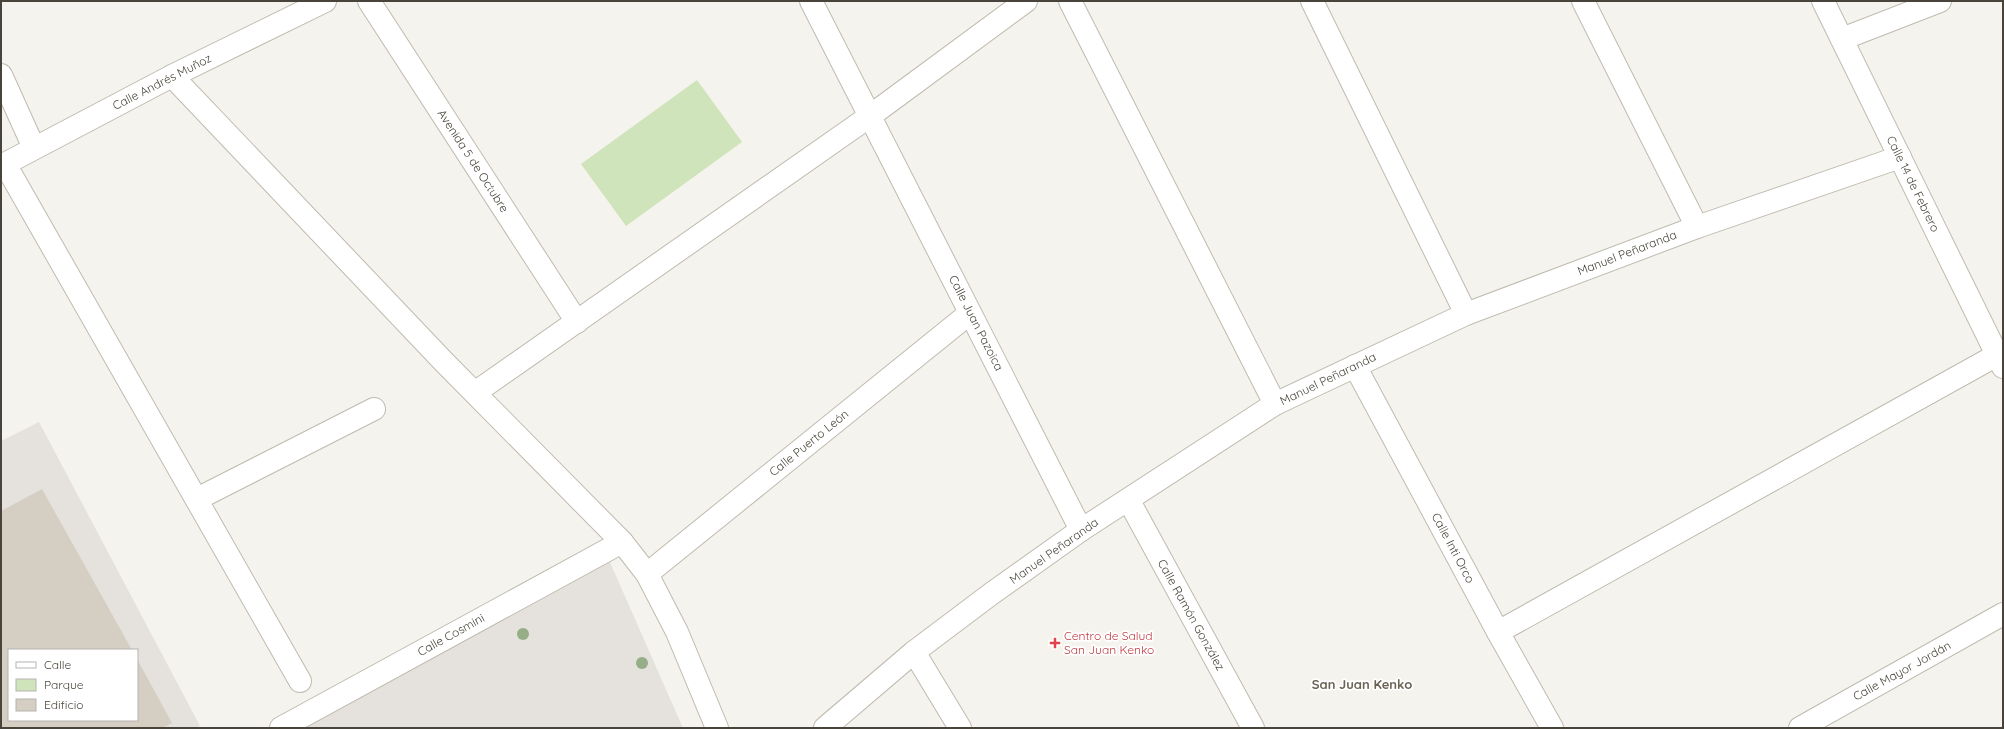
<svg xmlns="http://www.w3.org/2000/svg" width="2004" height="729" viewBox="0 0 2004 729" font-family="Quicksand,sans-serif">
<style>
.industrial{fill:#e5e2de;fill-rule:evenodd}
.green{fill:#cfe4ba}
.building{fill:#d5cfc3}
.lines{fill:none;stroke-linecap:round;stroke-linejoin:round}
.street-casing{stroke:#bfbbb0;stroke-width:24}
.street{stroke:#fff;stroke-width:22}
.tree{fill:#96ae87}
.health-dot{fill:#e0444e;stroke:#fff;stroke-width:1.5}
.labels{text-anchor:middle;stroke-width:3.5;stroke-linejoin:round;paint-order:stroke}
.street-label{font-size:12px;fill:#49443b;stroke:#fff}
.health-label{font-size:12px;fill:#be3a42;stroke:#fff;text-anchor:start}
.neighbourhood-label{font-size:13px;font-weight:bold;fill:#6a6253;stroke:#fff}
</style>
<rect width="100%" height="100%" fill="#f5f3ed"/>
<g class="industrial">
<path d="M39 422 200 726 196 728H1V441ZM9 650H137V720H9Z"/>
<polygon points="609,560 683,728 301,728"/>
</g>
<polygon class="green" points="697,80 742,142 626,226 581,164"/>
<polygon class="building" points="42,489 132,650 9,650 9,720 137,720 137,659 172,723 163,728 1,728 1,511"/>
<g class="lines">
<defs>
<g id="street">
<polyline points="369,1 577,322"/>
<polyline points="811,1 1081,530"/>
<polyline points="1070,1 1275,404"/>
<polyline points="1312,1 1466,314"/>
<polyline points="1583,1 1697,227"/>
<polyline points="1823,1 2003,367"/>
<polyline points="1842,39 1940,1"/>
<polyline points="1,75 34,148"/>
<polyline points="172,76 444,362 622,542 647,574 677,632 717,728"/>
<polyline points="5,164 300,681"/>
<polyline points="1,166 172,76 325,1"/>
<polyline points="1355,366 1498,632 1552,728"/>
<polyline points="476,392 870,116 1026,1"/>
<polyline points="197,499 374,409"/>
<polyline points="1129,501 1253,728"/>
<polyline points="647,574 970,313"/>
<polyline points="1498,632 1997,355"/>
<polyline points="914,652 960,728"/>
<polyline points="281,728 622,542"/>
<polyline points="825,728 914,652 991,594 1081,530 1275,404 1466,314 1697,227 1900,157"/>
<polyline points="1800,728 2003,614"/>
</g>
</defs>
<use href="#street" class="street-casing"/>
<use href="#street" class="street"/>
</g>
<g class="tree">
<circle cx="523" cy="634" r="6"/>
<circle cx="642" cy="663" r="6"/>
</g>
<path class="health-dot" d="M1053 637h4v4h4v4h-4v4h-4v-4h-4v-4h4z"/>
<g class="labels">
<g class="street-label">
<text transform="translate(162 82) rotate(-27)" y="4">Calle Andrés Muñoz</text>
<text transform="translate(473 161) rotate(57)" y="4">Avenida 5 de Octubre</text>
<text transform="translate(1913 184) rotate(64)" y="4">Calle 14 de Febrero</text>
<text transform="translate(1627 253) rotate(-21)" y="4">Manuel Peñaranda</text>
<text transform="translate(976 323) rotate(63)" y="4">Calle Juan Pazoica</text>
<text transform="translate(1328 379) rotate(-26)" y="4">Manuel Peñaranda</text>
<text transform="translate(809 443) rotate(-39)" y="4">Calle Puerto León</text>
<text transform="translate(1453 548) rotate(62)" y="4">Calle Inti Orco</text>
<text transform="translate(1054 551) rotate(-35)" y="4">Manuel Peñaranda</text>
<text transform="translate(1191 615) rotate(61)" y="4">Calle Ramón González</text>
<text transform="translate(451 635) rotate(-29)" y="4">Calle Cosmini</text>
<text transform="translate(1902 671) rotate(-29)" y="4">Calle Mayor Jordán</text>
</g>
<g class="health-label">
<text x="1064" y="640">Centro de Salud<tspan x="1064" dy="14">San Juan Kenko</tspan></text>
</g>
<g class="neighbourhood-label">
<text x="1362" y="689">San Juan Kenko</text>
</g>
</g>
<rect width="2004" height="729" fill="none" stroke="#49443b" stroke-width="4"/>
<rect x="8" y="649" width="130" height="72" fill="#ffffff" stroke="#b6b4b1"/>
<rect x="16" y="662" width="20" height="6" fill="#ffffff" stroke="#b6b4b1"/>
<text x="44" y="669" font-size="12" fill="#49443b">Calle</text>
<rect x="16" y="679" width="20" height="12" fill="#cfe4ba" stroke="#b6b4b1"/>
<text x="44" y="689" font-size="12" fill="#49443b">Parque</text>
<rect x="16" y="699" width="20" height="12" fill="#d5cfc3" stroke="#b6b4b1"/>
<text x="44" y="709" font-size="12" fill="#49443b">Edificio</text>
</svg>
